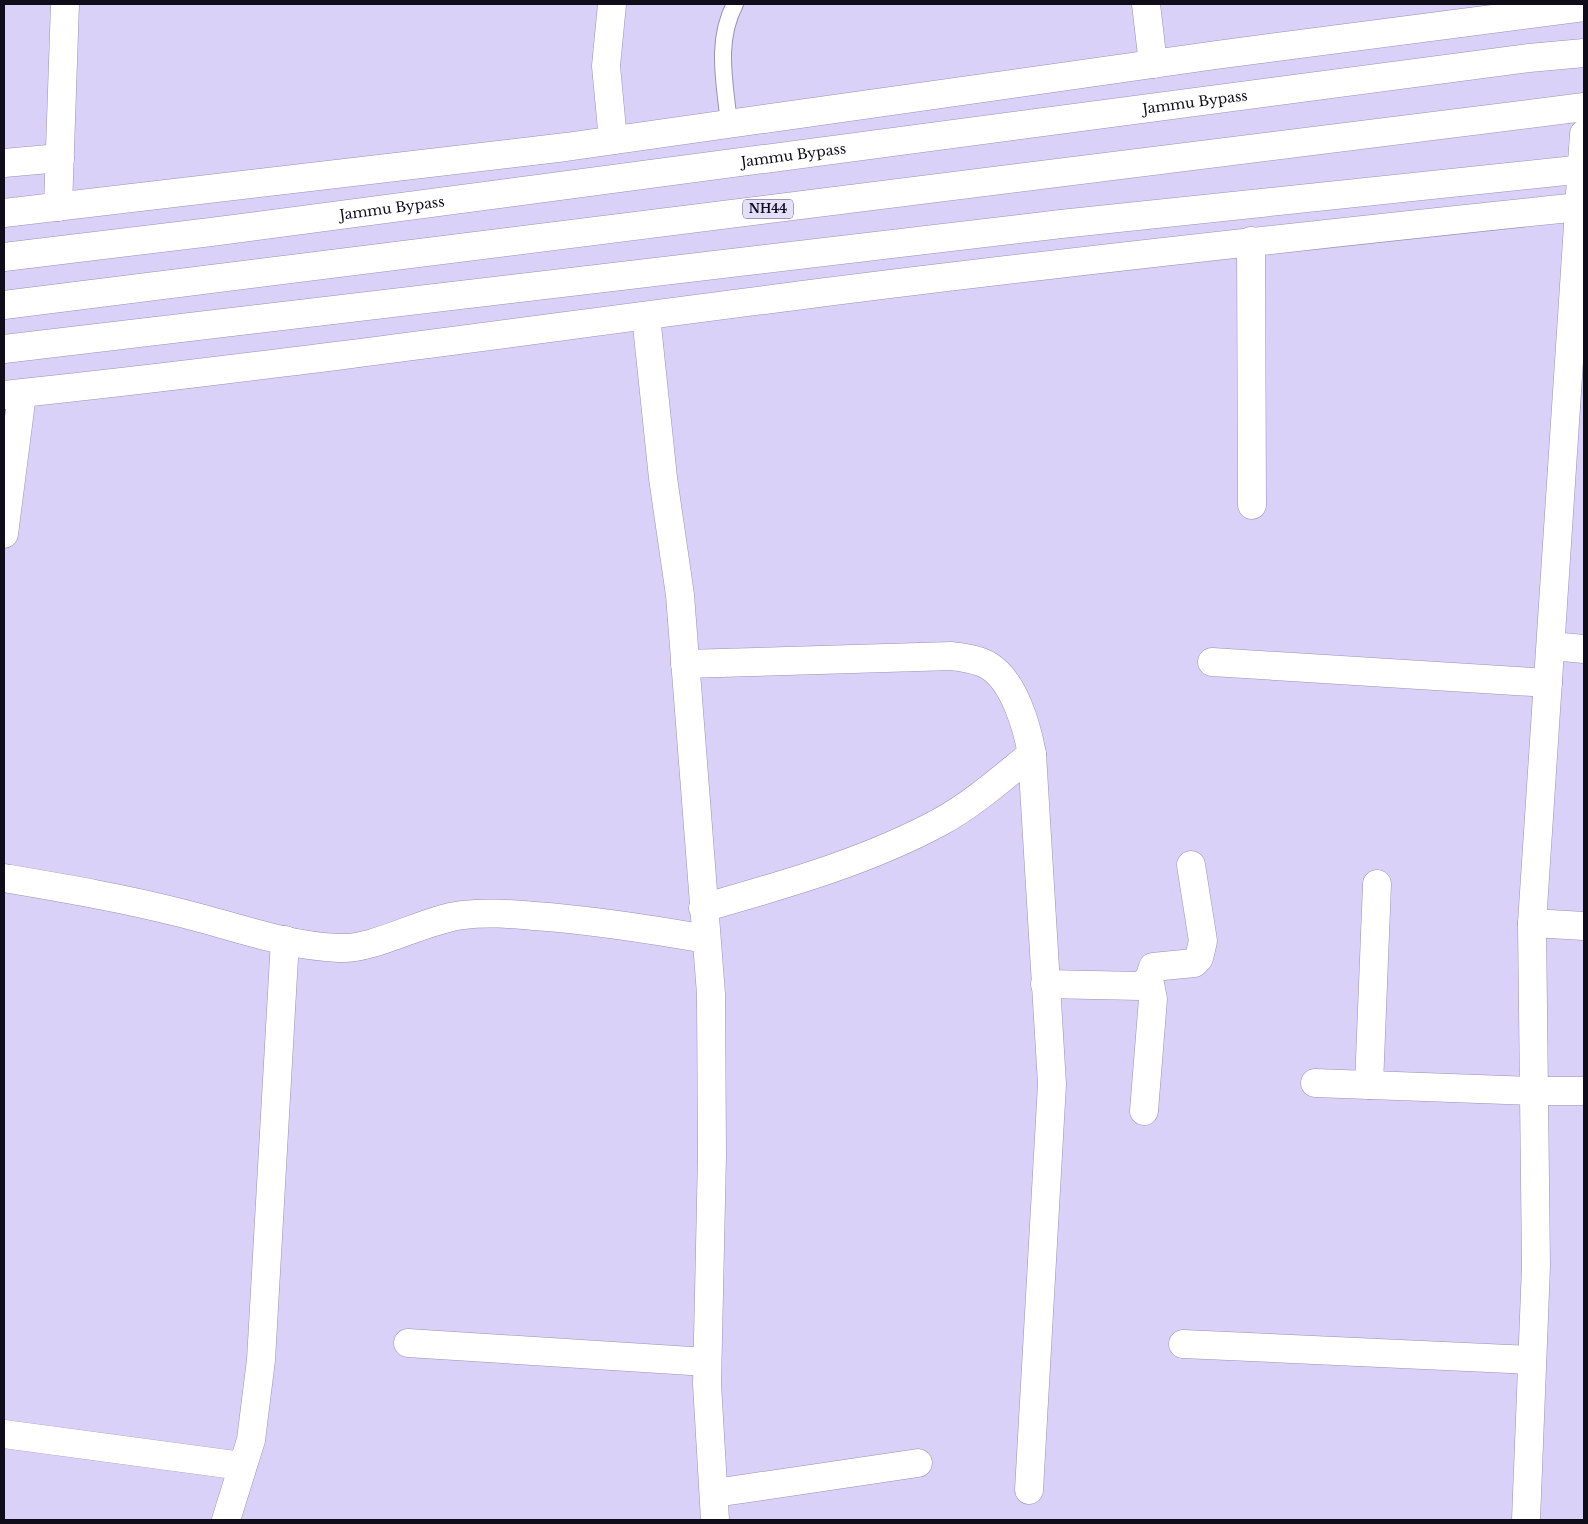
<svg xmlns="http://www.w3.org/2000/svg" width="1588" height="1524" viewBox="0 0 1588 1524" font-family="'Libre Baskerville',serif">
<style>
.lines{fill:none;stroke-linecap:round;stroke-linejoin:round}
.lane-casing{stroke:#9991b5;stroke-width:18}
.street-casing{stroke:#9991b5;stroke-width:29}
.secondary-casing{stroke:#9991b5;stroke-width:29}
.highway-casing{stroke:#9991b5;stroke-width:29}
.lane{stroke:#fff;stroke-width:16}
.street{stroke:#fff;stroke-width:28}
.secondary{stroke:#fff;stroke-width:28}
.highway{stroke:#fff;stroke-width:28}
.labels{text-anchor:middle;stroke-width:4;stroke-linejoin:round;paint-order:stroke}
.shield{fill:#e5dffe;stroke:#504c5e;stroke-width:1}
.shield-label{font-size:12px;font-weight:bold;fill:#100d1a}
.street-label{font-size:14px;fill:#100d1a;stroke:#e5dffe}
</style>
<rect width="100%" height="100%" fill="#d9d1f8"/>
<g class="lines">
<defs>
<path id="lane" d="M729 124C725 83 715 42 735 4"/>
<g id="street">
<polyline points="612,4 606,66 613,140"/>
<polyline points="1146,4 1153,64"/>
<polyline points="4,163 60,158"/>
<polyline points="1251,241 1252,505"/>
<polyline points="646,316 663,478 680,595 711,994 712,1155 707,1384 715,1520"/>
<path d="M4 395C271 367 536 329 803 295 1061 262 1320 234 1579 207"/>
<polyline points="4,534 22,394"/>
<polyline points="1551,646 1584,649"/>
<polyline points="1212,662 1548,683"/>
<path d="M685 664 952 656C964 658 978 659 989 666 1014 681 1027 727 1032 754L1052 1084 1029 1490"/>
<path d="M4 878C63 888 123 898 181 913 234 926 285 946 339 948 375 950 425 919 463 915 487 912 511 914 534 916 593 920 649 929 706 939"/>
<path d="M703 908C783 885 866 862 940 822 973 804 1002 778 1032 754"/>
<polyline points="1532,923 1584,926"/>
<polyline points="1045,984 1140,986 1149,979 1153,967 1194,963 1199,958 1203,941 1191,865"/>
<polyline points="1315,1083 1534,1091 1584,1091"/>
<polyline points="1369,1085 1377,884"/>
<polyline points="1144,1111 1153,999 1149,979"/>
<polyline points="408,1343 707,1362"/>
<polyline points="1183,1344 1532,1360"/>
<polyline points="4,1434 242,1466"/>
<polyline points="715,1493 918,1463"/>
<polyline points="226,1520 251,1440 261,1360 285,940"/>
<polyline points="1526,1520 1536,1266 1532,923 1584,134"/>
</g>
<g id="secondary">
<polyline points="58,207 65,4"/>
<polyline points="4,213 566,147 1216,55 1584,7"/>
<polyline points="4,349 1061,224 1584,169"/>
</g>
<g id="highway">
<path id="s1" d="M4 257 211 232 1529 58 1584 53"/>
<polyline points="4,305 1584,107"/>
</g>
</defs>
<use href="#lane" class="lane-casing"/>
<use href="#street" class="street-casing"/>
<use href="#secondary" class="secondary-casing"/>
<use href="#highway" class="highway-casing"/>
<use href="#lane" class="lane"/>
<use href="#street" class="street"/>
<use href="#secondary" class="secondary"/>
<use href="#highway" class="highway"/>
</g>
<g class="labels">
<rect class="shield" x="743" y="199.5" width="50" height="19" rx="4"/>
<g class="shield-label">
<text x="768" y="213">NH44</text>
</g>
<g class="street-label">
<text dy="5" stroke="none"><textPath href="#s1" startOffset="1201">Jammu Bypass</textPath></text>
<text dy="5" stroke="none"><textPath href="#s1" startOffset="796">Jammu Bypass</textPath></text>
<text dy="5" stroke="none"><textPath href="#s1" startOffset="391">Jammu Bypass</textPath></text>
</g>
</g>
<rect width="1588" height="1524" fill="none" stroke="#100d1a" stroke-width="10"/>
</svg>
